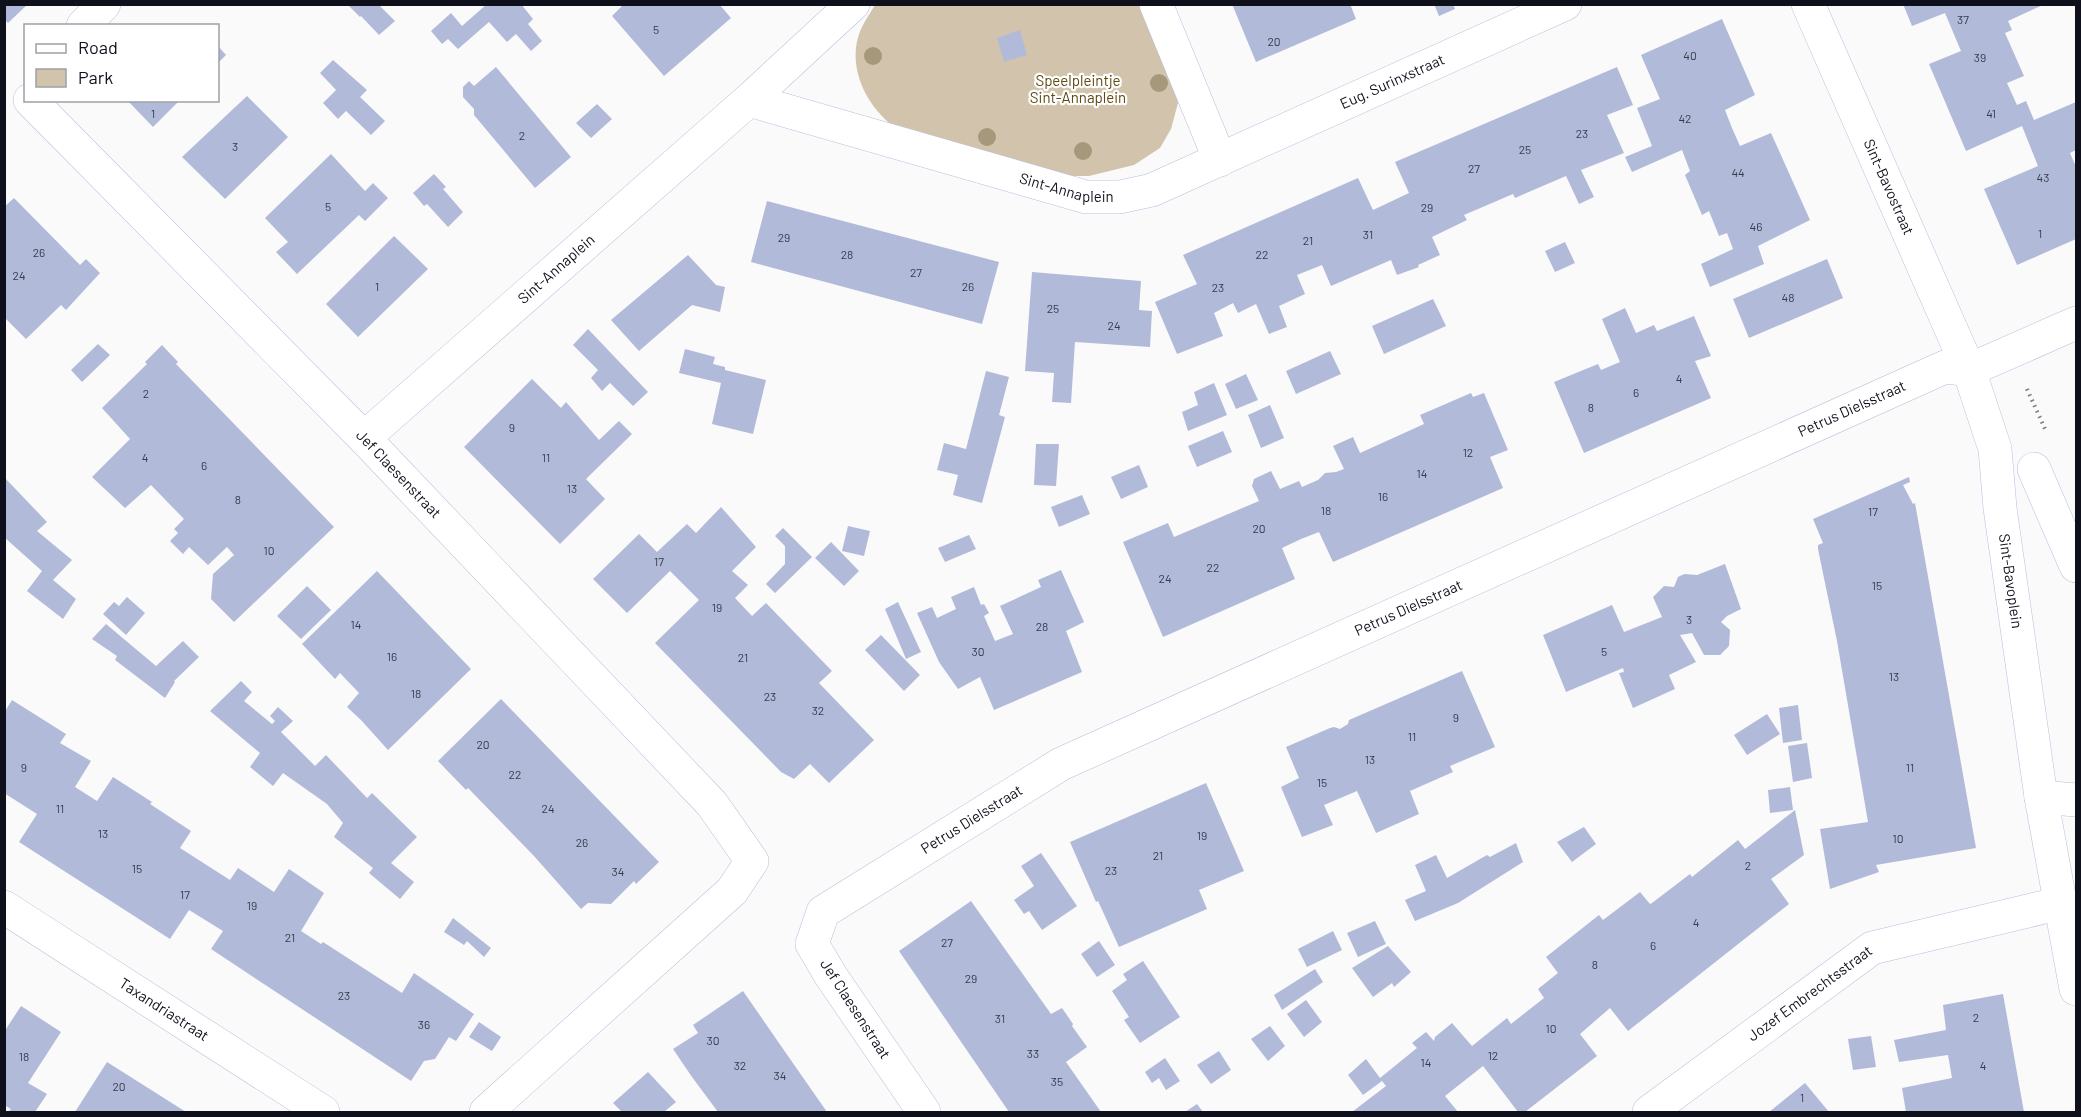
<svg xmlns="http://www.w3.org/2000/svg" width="2081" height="1117" viewBox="0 0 2081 1117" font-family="Barlow,sans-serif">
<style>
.green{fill:#d2c4ac}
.building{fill:#b2bada}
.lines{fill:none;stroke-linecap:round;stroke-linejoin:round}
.minor-casing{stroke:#b7bfde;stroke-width:34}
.path{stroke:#787a80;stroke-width:4;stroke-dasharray:1.5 4.5;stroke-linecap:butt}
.minor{stroke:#fff;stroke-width:33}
.tree{fill:#a6987b}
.labels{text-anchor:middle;stroke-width:4.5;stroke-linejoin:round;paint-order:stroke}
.number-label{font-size:12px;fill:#373b4c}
.park-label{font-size:15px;fill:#614813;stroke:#fff}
.street-label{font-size:15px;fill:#0e111c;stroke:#fff}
</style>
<rect width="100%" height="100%" fill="#fafafa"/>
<path class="green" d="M875 5H1140L1175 84 1178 103 1171 129 1160 148 1134 165 1089 176H1066L892 125C864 103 846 63 861 29 865 20 871 12 875 5Z"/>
<g class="building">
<polygon points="4,4 28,4 8,23 4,19"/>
<polygon points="347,4 378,4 395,21 379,35 361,16 360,17"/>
<polygon points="487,4 521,4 533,19 528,24 542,41 531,51 516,34 507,42 489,22 458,49 448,39 442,44 431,31 451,13 462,26"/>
<polygon points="624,4 719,4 731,18 664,76 612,16"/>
<polygon points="1232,4 1350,4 1356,19 1256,62"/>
<polygon points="1434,4 1453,4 1455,9 1439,16"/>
<polygon points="1903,4 2045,4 2008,21 2012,30 2005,33 2024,76 2007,83 2017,105 2026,101 2034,120 2076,102 2076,150 2070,153 2076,167 2076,239 2017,265 1984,189 2038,166 2022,126 1966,151 1929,64 1961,51 1945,13 1912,26"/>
<polygon points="1722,19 1755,95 1725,110 1732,128 1740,146 1771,133 1810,220 1758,246 1764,264 1710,287 1701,264 1733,249 1727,233 1719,236 1709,211 1702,215 1685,175 1690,171 1682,150 1632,172 1625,157 1652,146 1637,108 1660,99 1641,55"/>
<polygon points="1020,30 1027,55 1004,62 997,38"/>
<polygon points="218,46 226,55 218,63"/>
<polygon points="333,60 367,90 360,97 385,121 371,135 346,111 338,119 323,103 336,90 320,73"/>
<polygon points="496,67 571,157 535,188 474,115 474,109 463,97 463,87 469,81 474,86"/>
<polygon points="1617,67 1633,105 1607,115 1624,153 1581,170 1594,197 1579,204 1566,176 1515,198 1513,194 1464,215 1467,220 1432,237 1440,255 1418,265 1419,267 1397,275 1391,260 1331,286 1322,265 1297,275 1305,294 1279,306 1287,327 1269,334 1256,304 1238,313 1233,303 1214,313 1223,336 1177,354 1155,302 1197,284 1183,255 1358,178 1373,210 1409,193 1395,162"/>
<polygon points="247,96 288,137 225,199 182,157"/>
<polygon points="127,100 180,100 153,127"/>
<polygon points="597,104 612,119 591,138 576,123"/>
<polygon points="331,154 365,191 373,183 388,198 365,221 359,215 297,274 276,252 288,242 265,218"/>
<polygon points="434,174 446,187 443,189 463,212 448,227 427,204 424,206 413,193"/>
<polygon points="14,198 80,265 86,259 100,273 66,310 61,305 26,339 6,319 4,320 4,207"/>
<polygon points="767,201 999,262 982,324 751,262"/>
<polygon points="394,236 428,269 358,337 326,304"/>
<polygon points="1565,242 1575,263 1555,272 1545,251"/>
<polygon points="688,255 716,285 725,287 720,312 692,305 639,351 611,320"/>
<polygon points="1827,259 1843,298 1749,338 1733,299"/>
<polygon points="1032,272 1141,281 1139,310 1152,311 1150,347 1075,342 1071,403 1052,402 1054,373 1025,371"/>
<polygon points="1433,299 1446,326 1384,354 1372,326"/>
<polygon points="1625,308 1636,333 1654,325 1657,331 1694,316 1711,356 1695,361 1711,398 1584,453 1554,382 1598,364 1601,370 1620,362 1602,319"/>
<polygon points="588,329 648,392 633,406 610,383 602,391 591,378 598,370 573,345"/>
<polygon points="98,344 110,355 82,382 71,370"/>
<polygon points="162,345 178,362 176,364 334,527 234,622 211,599 213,574 234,555 227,547 208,565 189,547 183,554 170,541 178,533 174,529 184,519 151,485 125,508 92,477 130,439 102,408 147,364 145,362"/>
<polygon points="685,349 715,357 713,364 725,367 725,370 766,380 753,434 712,424 721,383 679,373"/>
<polygon points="1330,351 1341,374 1296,394 1286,371"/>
<polygon points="986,371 1009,377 999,415 1005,417 982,503 953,495 958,475 937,470 944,443 966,449"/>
<polygon points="1246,374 1258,400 1236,409 1225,384"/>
<polygon points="532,379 561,408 566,402 599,440 619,421 632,434 586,479 605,499 560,544 464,447"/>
<polygon points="1214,383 1227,415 1188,431 1182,412 1198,405 1194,392"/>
<polygon points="1471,393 1473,397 1484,393 1508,450 1490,457 1503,488 1333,562 1319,532 1301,539 1282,548 1295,579 1163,637 1123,542 1168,523 1174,537 1259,501 1252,486 1254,479 1271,471 1280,489 1299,481 1302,487 1318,480 1325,473 1336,472 1344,469 1333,446 1353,437 1360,453 1424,424 1420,415"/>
<polygon points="1270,405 1284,438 1261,448 1248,415"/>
<polygon points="1223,431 1232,452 1197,467 1188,446"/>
<polygon points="1036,444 1059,444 1056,486 1034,485"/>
<polygon points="1139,465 1148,487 1121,499 1111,477"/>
<polygon points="4,477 47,522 37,531 72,560 53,580 76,599 63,619 27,591 42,571 4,537"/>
<polygon points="1909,477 1910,482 1903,485 1913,504 1915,503 1976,848 1876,865 1879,872 1830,889 1820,829 1868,822 1837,641 1818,549 1818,545 1823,543 1813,519"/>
<polygon points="1082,495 1090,514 1059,527 1051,507"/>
<polygon points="721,507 756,547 732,571 748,585 735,598 752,616 766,603 832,671 819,683 874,740 829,783 810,764 794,779 781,772 655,643 699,600 670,571 627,613 593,579 639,534 657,552 687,524 696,533"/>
<polygon points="848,526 870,531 864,556 842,551"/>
<polygon points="783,528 812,557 775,593 766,584 785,564 785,546 775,536"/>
<polygon points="969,535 976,549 945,562 938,548"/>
<polygon points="831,542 859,571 844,586 815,558"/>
<polygon points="1725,564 1741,609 1727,616 1721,622 1730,630 1729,646 1720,655 1704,655 1692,633 1680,635 1696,662 1669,675 1675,689 1633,708 1619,673 1624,672 1623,668 1566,692 1543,635 1612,605 1624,632 1662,617 1653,597 1664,586 1674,587 1678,577 1682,575 1685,574 1697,575"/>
<polygon points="1061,570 1084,622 1066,631 1082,672 994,710 980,677 958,689 939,662 917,613 932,607 937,618 956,609 951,597 974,587 981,605 984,604 989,613 984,616 995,641 1013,634 1000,606 1041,587 1038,580"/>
<polygon points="377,571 471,669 388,750 361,720 347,707 359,693 340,673 335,679 302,644"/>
<polygon points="307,586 331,610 301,639 277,616"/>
<polygon points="127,597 145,613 126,635 103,614 114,602 119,606"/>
<polygon points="898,602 921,652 906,659 885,609"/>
<polygon points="106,624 156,666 183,641 199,657 174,681 175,682 165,698 115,660 117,656 92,639"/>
<polygon points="881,635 920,675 904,691 865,650"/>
<polygon points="1462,671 1495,747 1450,766 1453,772 1410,791 1419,814 1376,833 1357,791 1324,805 1333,825 1302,837 1281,787 1299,778 1286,747 1330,728 1334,727 1340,729 1348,724 1349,720"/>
<polygon points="241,681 252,692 244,701 272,724 275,721 270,716 278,707 293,721 281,732 315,766 326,755 367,798 372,793 417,837 391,863 414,882 400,899 369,873 373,868 334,837 343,823 327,804 283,773 273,786 250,767 260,753 210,711"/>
<polygon points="501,699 659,862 636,884 634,881 611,904 588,903 581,909 534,856 468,788 466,790 438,761"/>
<polygon points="12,700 66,734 60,743 91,761 75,787 97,801 113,777 152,802 150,804 191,831 180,848 230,880 238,868 274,892 289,869 324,893 301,931 321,944 323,942 402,993 414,973 474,1014 456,1041 449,1037 435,1059 424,1061 411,1081 211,949 223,931 189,910 170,939 19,842 37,814 4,793 4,713"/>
<polygon points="1798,705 1802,740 1783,743 1779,708"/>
<polygon points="1767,714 1780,734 1747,755 1734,735"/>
<polygon points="1807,743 1812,778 1793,782 1788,746"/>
<polygon points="1206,783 1244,871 1199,890 1207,909 1119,947 1098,901 1096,902 1070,842"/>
<polygon points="1790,787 1793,810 1770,813 1768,790"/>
<polygon points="1795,810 1804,855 1771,879 1789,904 1628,1031 1610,1008 1580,1034 1597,1056 1525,1112 1518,1112 1483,1066 1445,1096 1458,1112 1352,1112 1386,1086 1382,1081 1363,1095 1348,1075 1366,1059 1380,1078 1417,1048 1412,1043 1426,1032 1434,1041 1435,1037 1452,1023 1472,1046 1507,1018 1511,1024 1544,998 1538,989 1558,973 1546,957 1599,915 1603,920 1640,892 1650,904 1652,903 1690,874 1692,877 1738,840 1745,849"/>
<polygon points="1584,827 1596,844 1572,862 1557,842"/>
<polygon points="1516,843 1523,862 1458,903 1415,921 1405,900 1426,891 1415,865 1436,855 1447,878 1487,855 1490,857"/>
<polygon points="1041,853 1077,906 1042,930 1029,911 1024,914 1014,900 1034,886 1021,866"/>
<polygon points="971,901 1051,1014 1062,1008 1073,1024 1072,1026 1087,1047 1066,1062 1101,1112 1009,1112 899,951"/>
<polygon points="453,918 491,948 484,957 467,941 464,945 444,932"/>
<polygon points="1375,921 1386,944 1358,957 1347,933"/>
<polygon points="1333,931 1342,950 1307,967 1298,949"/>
<polygon points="1099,941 1115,965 1097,977 1081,954"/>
<polygon points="1388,946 1411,972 1394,987 1392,983 1373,997 1352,968"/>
<polygon points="1143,961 1180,1017 1140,1043 1124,1020 1129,1017 1112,991 1127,980 1123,974"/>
<polygon points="1315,969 1323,982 1282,1010 1274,995"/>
<polygon points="743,991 788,1056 827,1112 718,1112 692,1077 673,1049 698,1033 693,1025"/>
<polygon points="2003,994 2024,1112 1906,1112 1902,1088 1952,1078 1948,1055 1899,1062 1894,1040 1946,1030 1943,1005"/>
<polygon points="1306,1000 1322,1022 1304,1037 1287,1014"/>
<polygon points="21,1006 61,1032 28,1083 47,1094 35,1112 8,1112 11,1109 4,1105 4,1032"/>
<polygon points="479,1022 501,1037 492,1051 469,1037"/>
<polygon points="1270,1026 1285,1046 1268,1061 1251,1039"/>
<polygon points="1871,1036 1876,1067 1853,1070 1848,1039"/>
<polygon points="1219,1051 1231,1070 1211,1084 1197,1065"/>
<polygon points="1165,1058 1180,1081 1166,1090 1159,1078 1152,1083 1145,1072"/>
<polygon points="107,1062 186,1112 75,1112"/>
<polygon points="648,1072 676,1102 664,1112 622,1112 613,1103"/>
<polygon points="1805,1083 1829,1112 1769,1112"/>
<polygon points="1197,1104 1203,1112 1185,1112"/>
</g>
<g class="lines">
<defs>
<g id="minor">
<polyline points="1156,4 1220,160"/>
<path id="s1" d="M1808 4 1969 370 1995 449 2000 508 2041 797 2076 989"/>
<polyline points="83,26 104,4"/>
<path id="s2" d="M30 100 364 438 712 804 752 861 732 891 486 1112"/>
<path id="s3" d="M749 100 1086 197H1120L1152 190 1565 4"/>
<polyline points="1969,370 2076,323"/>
<path id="s4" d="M364 438 749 100 853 4"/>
<polyline points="2034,469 2076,566"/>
<polyline points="2041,797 2076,800"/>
<path id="s5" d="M4 907 323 1112"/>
<path id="s6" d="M924 1112 831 976 812 944 823 912 1061 764 1945 367 1969 370"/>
<path id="s7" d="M1649 1112 1872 948 2061 903"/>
</g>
</defs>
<use href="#minor" class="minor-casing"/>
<polyline class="path" points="2027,389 2045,429"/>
<use href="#minor" class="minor"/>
</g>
<g class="tree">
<circle cx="873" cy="56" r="9"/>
<circle cx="1159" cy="83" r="9"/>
<circle cx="987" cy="137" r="9"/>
<circle cx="1083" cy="151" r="9"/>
</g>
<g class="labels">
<g class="number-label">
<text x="1963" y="24">37</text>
<text x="656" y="34">5</text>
<text x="1274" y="46">20</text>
<text x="1690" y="60">40</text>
<text x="1980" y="62">39</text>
<text x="153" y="118">1</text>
<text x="1991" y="118">41</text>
<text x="1685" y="123">42</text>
<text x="1582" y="138">23</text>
<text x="522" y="140">2</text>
<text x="235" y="151">3</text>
<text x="1525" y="154">25</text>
<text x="1474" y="173">27</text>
<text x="1738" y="177">44</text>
<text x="2043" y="182">43</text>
<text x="328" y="211">5</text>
<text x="1427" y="212">29</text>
<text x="1756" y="231">46</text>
<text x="2040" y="238">1</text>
<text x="1368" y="239">31</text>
<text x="784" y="242">29</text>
<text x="1308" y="245">21</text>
<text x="39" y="257">26</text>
<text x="847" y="259">28</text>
<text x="1262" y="259">22</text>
<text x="916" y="277">27</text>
<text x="19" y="280">24</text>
<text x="377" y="291">1</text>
<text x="968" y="291">26</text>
<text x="1218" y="292">23</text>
<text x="1788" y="302">48</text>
<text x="1053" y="313">25</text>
<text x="1114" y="330">24</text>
<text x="1679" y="383">4</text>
<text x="1636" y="397">6</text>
<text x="146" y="398">2</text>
<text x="1591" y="412">8</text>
<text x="512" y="432">9</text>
<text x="1468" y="457">12</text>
<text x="145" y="462">4</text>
<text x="546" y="462">11</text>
<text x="204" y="470">6</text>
<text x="1422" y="478">14</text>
<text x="572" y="493">13</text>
<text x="1383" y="501">16</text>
<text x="238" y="504">8</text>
<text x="1326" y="515">18</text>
<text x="1873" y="516">17</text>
<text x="1259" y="533">20</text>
<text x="269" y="555">10</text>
<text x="659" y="566">17</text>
<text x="1213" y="572">22</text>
<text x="1165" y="583">24</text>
<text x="1877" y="590">15</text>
<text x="717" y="612">19</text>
<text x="1689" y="624">3</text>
<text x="356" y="629">14</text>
<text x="1042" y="631">28</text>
<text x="978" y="656">30</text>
<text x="1604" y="656">5</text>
<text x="392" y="661">16</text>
<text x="743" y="662">21</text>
<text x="1894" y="681">13</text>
<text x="416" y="698">18</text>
<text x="770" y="701">23</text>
<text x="818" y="715">32</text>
<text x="1456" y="722">9</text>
<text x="1412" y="741">11</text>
<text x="483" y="749">20</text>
<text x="1370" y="764">13</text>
<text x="24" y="772">9</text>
<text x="1910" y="772">11</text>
<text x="515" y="779">22</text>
<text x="1322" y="787">15</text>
<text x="60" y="813">11</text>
<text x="548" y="813">24</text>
<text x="103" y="838">13</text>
<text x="1202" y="840">19</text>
<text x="1898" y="843">10</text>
<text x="582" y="847">26</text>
<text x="1158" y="860">21</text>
<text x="1748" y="870">2</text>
<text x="137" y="873">15</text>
<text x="1111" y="875">23</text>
<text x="618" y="876">34</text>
<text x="185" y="899">17</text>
<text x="252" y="910">19</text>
<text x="1696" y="927">4</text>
<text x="290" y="942">21</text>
<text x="947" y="947">27</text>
<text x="1653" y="950">6</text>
<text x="1595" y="969">8</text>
<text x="971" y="983">29</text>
<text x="344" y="1000">23</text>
<text x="1976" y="1022">2</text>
<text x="1000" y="1023">31</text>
<text x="424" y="1029">36</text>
<text x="1551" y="1033">10</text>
<text x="713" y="1045">30</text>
<text x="1033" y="1058">33</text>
<text x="1493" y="1060">12</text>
<text x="24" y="1061">18</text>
<text x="1426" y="1067">14</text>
<text x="740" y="1070">32</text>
<text x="1983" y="1070">4</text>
<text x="780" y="1080">34</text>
<text x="1057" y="1086">35</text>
<text x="119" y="1091">20</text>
<text x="1802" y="1102">1</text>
</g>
<g class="park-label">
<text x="1078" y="86">Speelpleintje<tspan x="1078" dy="17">Sint-Annaplein</tspan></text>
</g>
<g class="street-label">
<text dy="5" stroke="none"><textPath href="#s3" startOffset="681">Eug. Surinxstraat</textPath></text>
<text dy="5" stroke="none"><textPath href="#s3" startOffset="330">Sint-Annaplein</textPath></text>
<text dy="5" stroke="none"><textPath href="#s1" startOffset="200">Sint-Bavostraat</textPath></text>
<text dy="5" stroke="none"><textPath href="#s4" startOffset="256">Sint-Annaplein</textPath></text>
<text dy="5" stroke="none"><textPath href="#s6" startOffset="1383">Petrus Dielsstraat</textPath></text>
<text dy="5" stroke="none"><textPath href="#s2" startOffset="525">Jef Claesenstraat</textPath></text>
<text dy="5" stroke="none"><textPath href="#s1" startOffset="616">Sint-Bavoplein</textPath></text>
<text dy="5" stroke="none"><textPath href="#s6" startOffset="897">Petrus Dielsstraat</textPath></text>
<text dy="5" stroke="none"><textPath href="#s6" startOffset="411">Petrus Dielsstraat</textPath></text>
<text dy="5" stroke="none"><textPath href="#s7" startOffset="200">Jozef Embrechtsstraat</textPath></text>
<text transform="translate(855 1009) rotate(57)" y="5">Jef Claesenstraat</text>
<text dy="5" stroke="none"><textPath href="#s5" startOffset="190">Taxandriastraat</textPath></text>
</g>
</g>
<rect width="2081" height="1117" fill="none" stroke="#0e111c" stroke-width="12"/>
<rect x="24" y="24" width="195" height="78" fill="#ffffff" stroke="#9fa0a4" stroke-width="1.5"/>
<rect x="36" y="44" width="30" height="9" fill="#ffffff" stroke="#9fa0a4" stroke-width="1.5"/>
<text x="78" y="54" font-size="18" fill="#0e111c">Road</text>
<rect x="36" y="69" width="30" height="18" fill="#d2c4ac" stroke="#9fa0a4" stroke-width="1.5"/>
<text x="78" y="84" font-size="18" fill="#0e111c">Park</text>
</svg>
